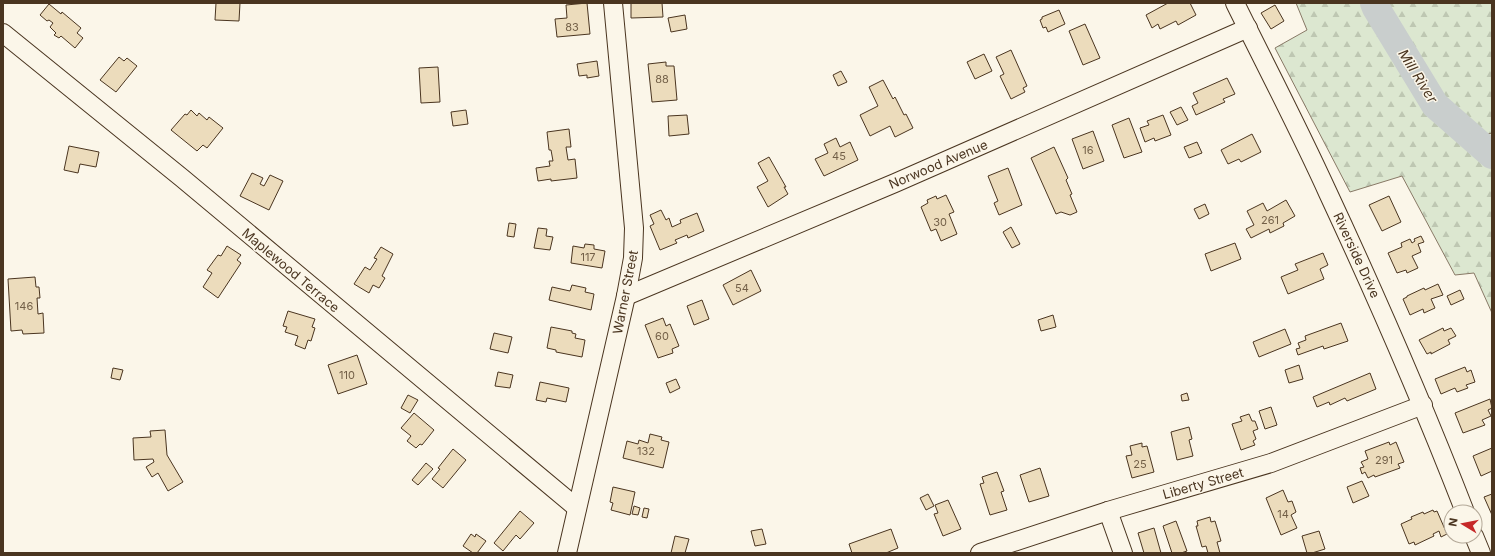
<svg xmlns="http://www.w3.org/2000/svg" width="1495" height="556" viewBox="0 0 1495 556" font-family="Inter,sans-serif">
<style>
.forest{fill:url(#forest-firs);stroke:#887966}
.park{fill:url(#park-tufts);stroke:#887966}
.lines{fill:none;stroke-linecap:round;stroke-linejoin:round}
.river{stroke:#c9cecd;stroke-width:28}
.building{fill:#ecdcbc;stroke:#4a3520}
.minor-casing{stroke:#4a3520;stroke-width:20}
.minor{stroke:#fbf6e9;stroke-width:18}
.labels{text-anchor:middle;stroke-width:3;stroke-linejoin:round;paint-order:stroke}
.number-label{font-size:11px;fill:#725f47}
.street-label{font-size:13px;fill:#4a3520;stroke:#fbf6e9}
.water-label{font-size:14px;font-style:italic;fill:#4a3520;stroke:#fbf6e9}
</style>
<defs>
<pattern id="forest-firs" width="22" height="20" patternUnits="userSpaceOnUse"><rect width="22" height="20" fill="#dce7d0"/><path d="M5 1l3.5 6h-7zM16 11l3.5 6h-7z" fill="#bec7b2"/></pattern>
<pattern id="park-tufts" width="24" height="20" patternUnits="userSpaceOnUse"><rect width="24" height="20" fill="#dce7d0"/><path d="M3 7l-1-3M5 7V3M7 7l1-3M15 17l-1-3M17 17v-4M19 17l1-3" fill="none" stroke="#bec7b2"/></pattern>
</defs>
<rect width="100%" height="100%" fill="#fbf6e9"/>
<polygon class="forest" points="1296,3 1492,3 1492,313 1474,273 1455,275 1402,176 1350,192 1275,48 1307,30"/>
<polygon class="park" points="1492,133 1492,163 1473,154 1457,141"/>
<g class="lines">
<polyline class="river" points="1374,3 1376,8 1435,105 1492,155"/>
</g>
<g class="building">
<polygon points="216,3 240,3 239,21 215,20"/>
<polygon points="587,3 590,34 557,37 555,19 567,18 566,5"/>
<polygon points="631,3 662,3 663,17 631,18"/>
<polygon points="1168,3 1190,3 1196,15 1178,25 1176,21 1160,29 1158,24 1152,28 1146,15"/>
<polygon points="49,4 61,14 62,12 81,28 77,33 83,38 75,48 61,36 59,38 54,35 56,33 50,27 53,23 49,20 47,21 40,15"/>
<polygon points="1275,5 1284,21 1271,29 1261,13"/>
<polygon points="1059,10 1065,24 1048,32 1046,27 1043,28 1040,20 1042,19 1042,17"/>
<polygon points="685,15 687,29 671,32 668,18"/>
<polygon points="1085,24 1100,58 1083,65 1069,31"/>
<polygon points="1011,50 1027,86 1023,88 1025,92 1011,99 1000,76 1004,74 996,57"/>
<polygon points="984,54 992,71 975,79 967,62"/>
<polygon points="119,57 124,61 127,58 137,66 116,92 100,80"/>
<polygon points="597,61 599,76 587,78 587,75 579,76 577,64"/>
<polygon points="666,62 666,66 674,66 677,100 652,102 648,64"/>
<polygon points="438,67 440,102 421,103 419,68"/>
<polygon points="841,71 847,82 838,86 833,75"/>
<polygon points="1227,78 1235,94 1223,99 1225,102 1196,115 1192,106 1198,103 1193,93"/>
<polygon points="883,80 893,99 895,97 904,115 906,114 913,128 895,137 890,126 870,136 860,115 878,106 869,87"/>
<polygon points="1181,107 1188,120 1177,125 1170,112"/>
<polygon points="191,110 197,116 199,113 207,120 209,117 223,128 207,148 203,145 197,151 171,130 185,114 187,115"/>
<polygon points="466,110 468,124 453,126 451,112"/>
<polygon points="687,115 689,134 669,136 668,116"/>
<polygon points="1163,115 1171,135 1155,141 1154,138 1145,142 1140,128 1149,125 1147,121"/>
<polygon points="1129,118 1142,152 1124,158 1112,125"/>
<polygon points="569,129 571,147 566,147 568,160 575,159 577,178 551,181 551,179 538,181 536,168 550,166 549,161 553,161 551,150 549,150 547,132"/>
<polygon points="1093,131 1104,161 1083,169 1072,139"/>
<polygon points="1252,134 1261,152 1241,162 1239,159 1228,164 1221,150"/>
<polygon points="836,138 840,147 850,142 858,160 824,176 815,159 828,153 824,144"/>
<polygon points="1197,142 1202,153 1189,158 1184,147"/>
<polygon points="69,146 99,152 96,167 80,164 78,173 64,170"/>
<polygon points="1054,147 1068,178 1066,180 1072,194 1070,195 1077,212 1070,215 1061,212 1056,214 1031,158"/>
<polygon points="769,157 786,187 784,187 788,194 768,207 757,187 768,181 758,163"/>
<polygon points="1008,168 1022,205 999,215 994,203 998,201 988,176"/>
<polygon points="252,173 263,178 260,184 264,186 270,175 283,181 269,210 240,196"/>
<polygon points="946,195 954,212 949,214 957,234 941,241 936,229 931,231 921,207 928,203 927,200 936,196 937,199"/>
<polygon points="1389,196 1401,222 1382,231 1369,205"/>
<polygon points="1286,200 1295,216 1283,223 1284,226 1270,233 1269,229 1251,238 1246,229 1254,225 1247,211 1263,203 1267,211"/>
<polygon points="1205,204 1209,214 1199,219 1194,209"/>
<polygon points="661,210 666,220 669,218 672,227 681,223 680,220 697,213 704,231 688,238 687,235 675,240 677,243 660,250 650,226 654,224 650,215"/>
<polygon points="509,223 516,224 514,237 507,236"/>
<polygon points="1011,227 1020,244 1012,248 1003,232"/>
<polygon points="538,228 547,229 546,236 553,237 550,250 534,248"/>
<polygon points="1421,236 1424,242 1418,244 1421,252 1412,256 1418,268 1407,273 1406,270 1397,273 1388,253 1402,247 1401,243 1410,239 1412,243 1415,241 1414,239"/>
<polygon points="1235,243 1241,259 1211,271 1205,254"/>
<polygon points="585,244 594,245 594,249 605,251 602,268 571,263 573,246 584,248"/>
<polygon points="227,246 241,255 237,260 241,263 218,298 203,287 212,273 207,270 218,255 221,256"/>
<polygon points="381,247 393,254 382,276 385,278 379,288 373,285 369,293 354,284 365,267 370,270 377,259 374,258"/>
<polygon points="1323,253 1328,265 1320,269 1324,279 1288,294 1281,277 1298,270 1295,264"/>
<polygon points="751,270 761,291 733,305 723,285"/>
<polygon points="35,277 36,287 39,287 40,298 37,298 38,314 43,313 44,333 23,334 22,330 11,331 8,279"/>
<polygon points="1438,284 1443,295 1431,299 1435,308 1424,313 1423,309 1410,315 1403,299 1407,297 1407,296 1424,288 1425,290"/>
<polygon points="572,285 586,288 585,292 594,294 591,310 549,300 552,287 570,291"/>
<polygon points="1460,290 1464,299 1451,305 1447,296"/>
<polygon points="702,300 709,319 694,325 687,306"/>
<polygon points="288,311 315,319 312,327 315,328 311,341 308,340 305,349 295,345 298,336 285,332 287,327 283,326"/>
<polygon points="1053,315 1056,327 1041,331 1038,320"/>
<polygon points="663,318 666,326 670,324 679,346 672,349 673,353 658,358 645,325"/>
<polygon points="1341,323 1348,341 1324,349 1323,346 1298,355 1296,349 1300,348 1298,343 1306,340 1305,336"/>
<polygon points="551,327 572,331 572,333 576,334 575,338 585,340 582,357 556,352 556,350 547,348"/>
<polygon points="1443,328 1444,331 1451,328 1456,336 1448,340 1450,344 1431,354 1431,352 1427,354 1419,340"/>
<polygon points="1285,329 1291,344 1259,357 1253,342"/>
<polygon points="494,333 512,337 508,353 490,349"/>
<polygon points="357,355 367,384 338,394 328,365"/>
<polygon points="1299,365 1303,379 1289,383 1285,370"/>
<polygon points="1465,367 1467,372 1471,370 1475,382 1466,385 1468,388 1457,392 1455,388 1441,394 1435,379"/>
<polygon points="113,368 123,370 120,380 111,378"/>
<polygon points="498,372 513,375 510,388 495,386"/>
<polygon points="1370,373 1376,389 1347,401 1345,398 1330,405 1329,402 1317,407 1313,397"/>
<polygon points="676,379 680,388 670,393 666,383"/>
<polygon points="540,382 569,388 566,402 547,398 546,402 536,400"/>
<polygon points="1187,393 1189,400 1182,401 1181,395"/>
<polygon points="408,395 418,400 410,413 401,408"/>
<polygon points="1490,399 1492,408 1488,410 1491,416 1482,420 1485,425 1463,433 1455,413"/>
<polygon points="1271,407 1277,425 1265,429 1259,411"/>
<polygon points="414,413 434,430 422,445 420,444 416,448 407,441 411,436 401,428"/>
<polygon points="1249,414 1252,421 1255,421 1258,429 1253,431 1256,439 1253,441 1255,445 1241,450 1232,424 1242,421 1240,417"/>
<polygon points="1189,427 1192,439 1189,440 1193,456 1177,460 1171,432"/>
<polygon points="165,430 167,455 183,482 168,491 158,473 152,477 146,467 154,462 153,459 134,460 133,438 151,437 150,431"/>
<polygon points="650,434 662,437 661,440 669,442 663,468 623,458 627,441 638,444 639,440 648,443"/>
<polygon points="1389,442 1390,445 1396,442 1404,462 1398,464 1400,468 1375,477 1374,475 1368,478 1365,472 1362,474 1360,468 1364,467 1361,462 1368,459 1365,451"/>
<polygon points="1142,443 1142,447 1147,446 1154,472 1132,478 1126,456 1132,455 1130,446"/>
<polygon points="1492,448 1492,471 1481,476 1473,456"/>
<polygon points="453,449 466,460 443,488 432,479 440,469 438,468"/>
<polygon points="426,463 433,469 418,485 412,480"/>
<polygon points="1040,468 1049,496 1029,502 1020,475"/>
<polygon points="997,472 1004,491 1001,492 1007,510 990,515 980,484 984,483 982,477"/>
<polygon points="1362,481 1369,496 1353,503 1347,487"/>
<polygon points="613,487 635,492 630,515 611,510 613,503 610,502"/>
<polygon points="1283,490 1288,502 1292,501 1296,512 1291,515 1297,528 1281,535 1266,498"/>
<polygon points="928,494 934,506 926,510 920,498"/>
<polygon points="1492,494 1492,515 1484,497"/>
<polygon points="948,500 961,529 943,536 934,514 938,513 935,505"/>
<polygon points="634,506 640,508 638,515 632,514"/>
<polygon points="644,508 649,509 647,518 642,517"/>
<polygon points="1433,510 1434,512 1437,511 1447,534 1441,537 1439,531 1433,534 1434,536 1415,545 1414,542 1409,544 1401,524 1412,519 1411,517 1423,512 1424,514"/>
<polygon points="520,511 534,523 520,539 516,535 503,551 494,543"/>
<polygon points="1210,517 1211,522 1215,521 1221,541 1217,542 1220,553 1208,553 1206,546 1202,547 1196,526 1198,526 1197,521"/>
<polygon points="1176,521 1187,551 1181,553 1172,553 1163,526"/>
<polygon points="1154,528 1161,553 1144,553 1138,533"/>
<polygon points="762,529 766,544 755,546 751,531"/>
<polygon points="891,529 898,548 886,553 852,553 849,544"/>
<polygon points="1319,531 1325,549 1312,553 1307,553 1302,536"/>
<polygon points="471,534 475,537 476,534 486,541 477,553 473,553 463,546"/>
<polygon points="675,536 689,539 685,553 671,553"/>
</g>
<g class="lines">
<defs>
<g id="minor">
<path d="M1235 3C1266 66 1299 129 1328 193 1377 298 1423 404 1465 512"/>
<polyline points="3,33 182,178 577,508"/>
<polyline points="626,296 895,183 1248,28"/>
<polyline points="1108,511 1123,553"/>
<polyline points="1474,536 1481,553"/>
<polyline points="567,553 626,296 633,258 634,228 613,3"/>
<polyline points="980,553 1108,511 1271,463 1423,405"/>
</g>
</defs>
<use href="#minor" class="minor-casing"/>
<use href="#minor" class="minor"/>
</g>
<g class="labels">
<g class="number-label">
<text x="572" y="31">83</text>
<text x="662" y="83">88</text>
<text x="1088" y="154">16</text>
<text x="839" y="160">45</text>
<text x="1270" y="224">261</text>
<text x="940" y="226">30</text>
<text x="588" y="261">117</text>
<text x="742" y="292">54</text>
<text x="24" y="310">146</text>
<text x="662" y="340">60</text>
<text x="347" y="379">110</text>
<text x="646" y="455">132</text>
<text x="1384" y="464">291</text>
<text x="1140" y="468">25</text>
<text x="1283" y="518">14</text>
</g>
<g class="street-label">
<text transform="translate(938 164) rotate(-23)" y="5">Norwood Avenue</text>
<text transform="translate(1357 255) rotate(65)" y="5">Riverside Drive</text>
<text transform="translate(291 270) rotate(40)" y="5">Maplewood Terrace</text>
<text transform="translate(625 292) rotate(-79)" y="5">Warner Street</text>
<text transform="translate(1203 483) rotate(-16)" y="5">Liberty Street</text>
</g>
<g class="water-label">
<text transform="translate(1418 76) rotate(58)" y="5">Mill River</text>
</g>
</g>
<rect width="1495" height="556" fill="none" stroke="#4a3520" stroke-width="8"/>
<g transform="translate(1463 524) rotate(280)"><circle r="19" fill="#fbf6e9" stroke="#b4a999"/>
<path d="M0-3L7 15L0 10L-7 15Z" fill="#c62828"/>
<text y="-6" font-size="11" font-weight="bold" text-anchor="middle" fill="#4a3520">N</text>
</g>
</svg>
